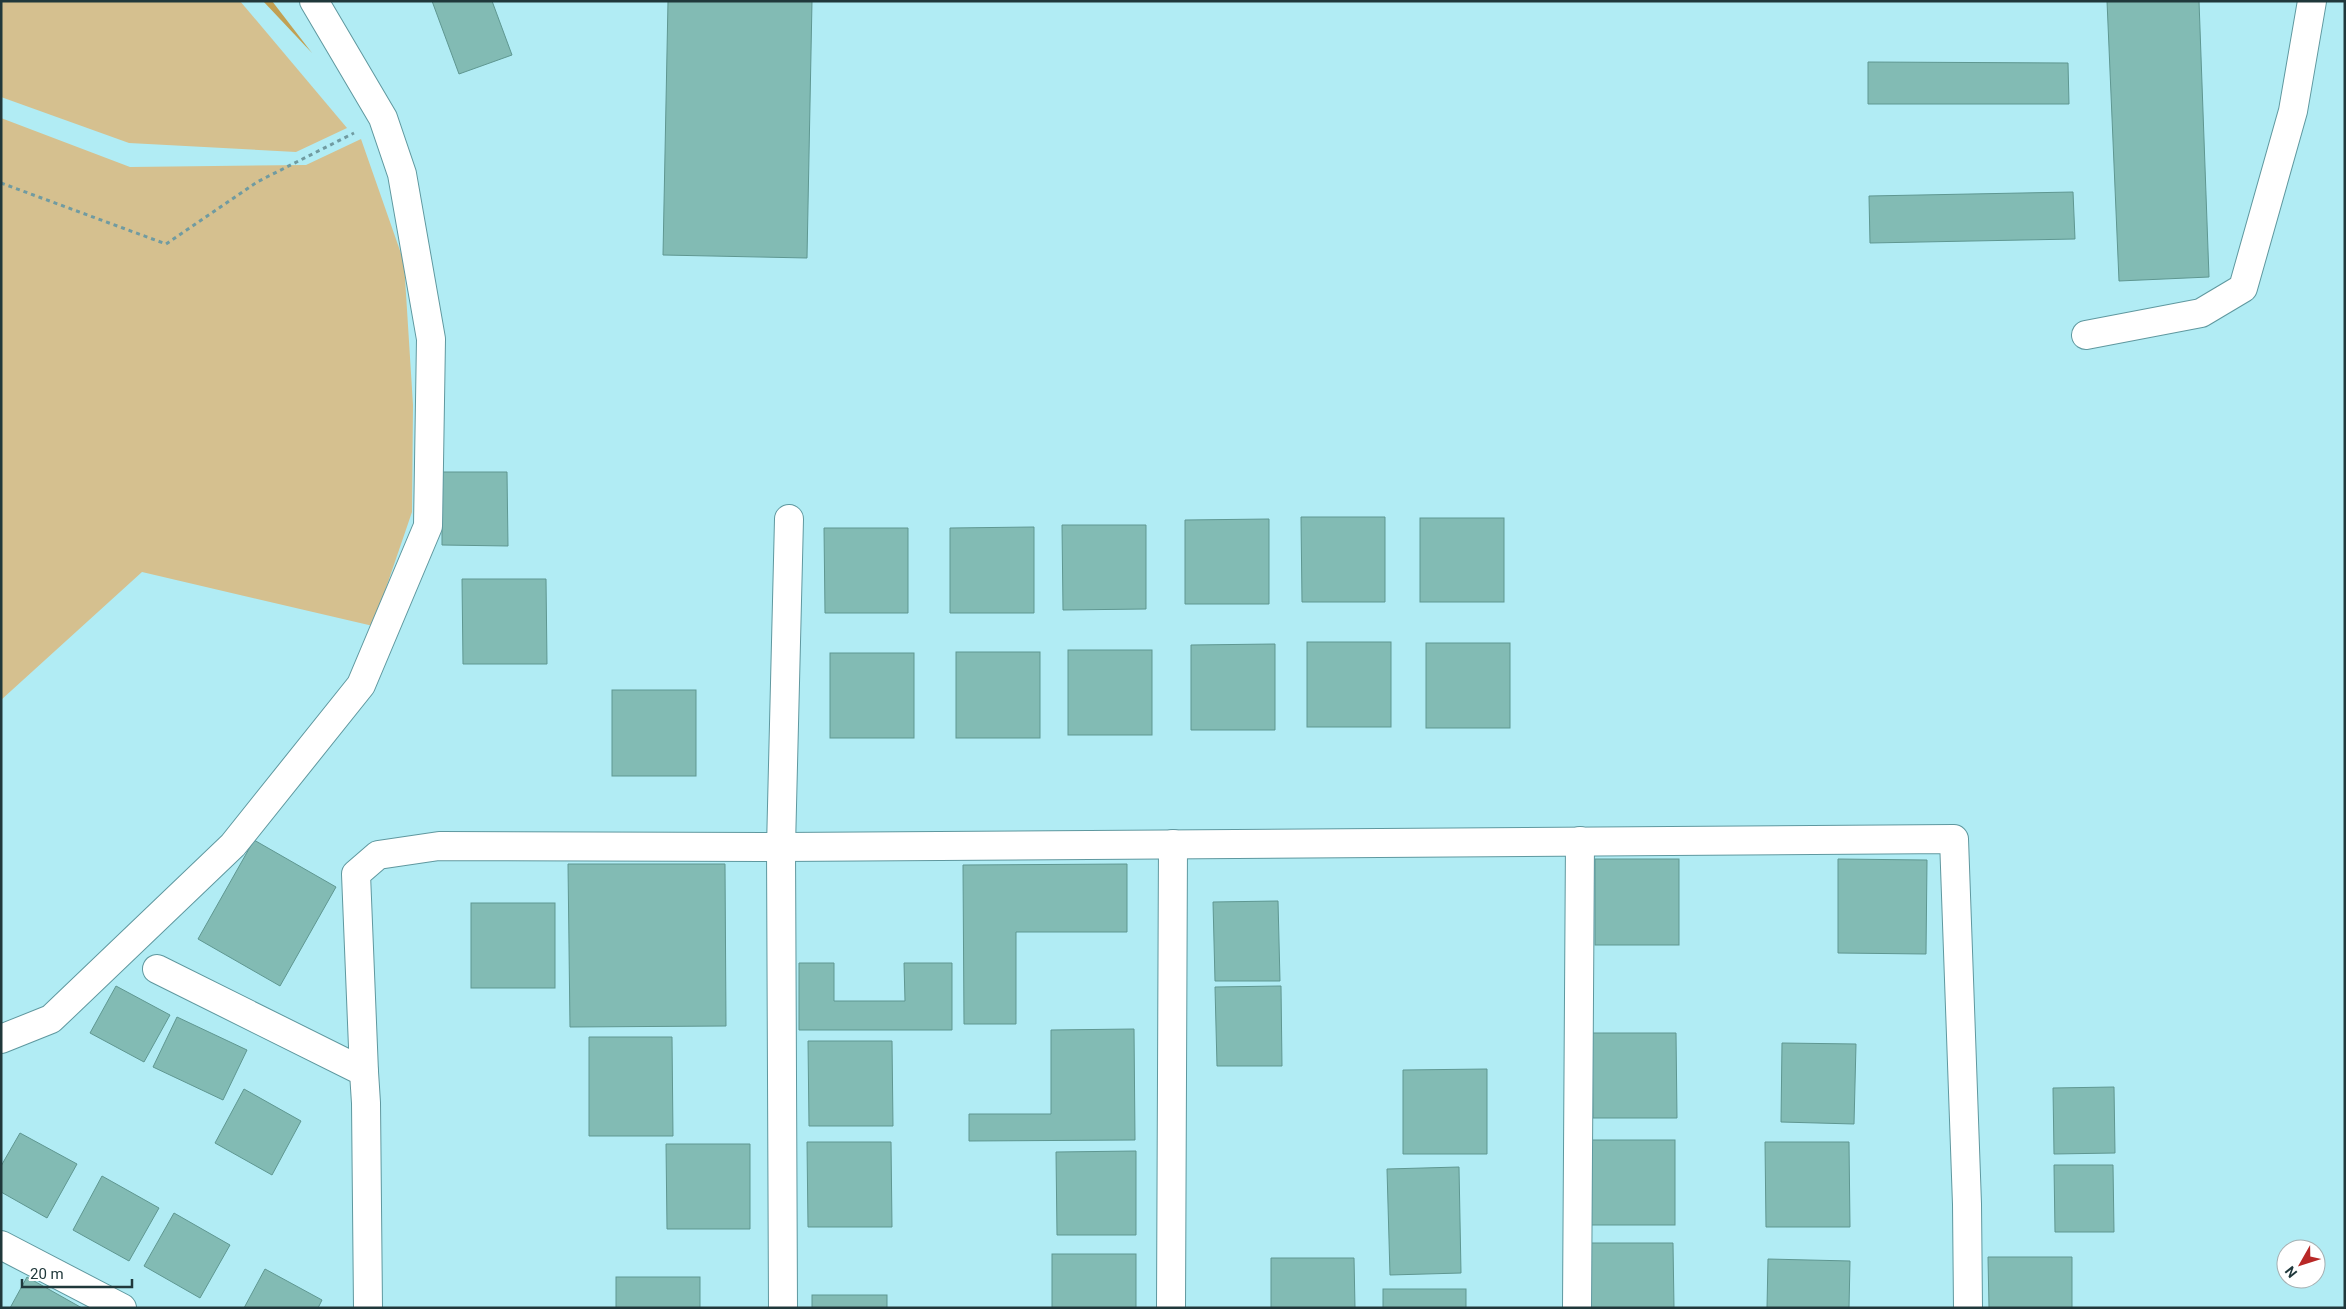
<svg xmlns="http://www.w3.org/2000/svg" width="2346" height="1309" viewBox="0 0 2346 1309" font-family="Roboto,sans-serif">
<style>
.green{fill:#d5c08f}
.forest{fill:#c1a053}
.building{fill:#82bbb4;stroke:#5f9791}
.lines{fill:none;stroke-linecap:round;stroke-linejoin:round}
.minor-casing{stroke:#5f989f;stroke-width:30}
.path{stroke:#709ba1;stroke-width:3;stroke-dasharray:4 4;stroke-linecap:butt}
.minor{stroke:#fff;stroke-width:28}
</style>
<rect width="100%" height="100%" fill="#b1ecf4"/>
<g class="green">
<polygon points="1,1 240,1 347,128 296,152 129,143 1,97"/>
<polygon points="1,118 130,167 306,165 361,139 404,262 413,405 412,512 373,626 142,572 1,700"/>
</g>
<polygon class="forest" points="263,1 272,1 312,53"/>
<g class="building">
<polygon points="432,1 492,1 512,55 459,74"/>
<polygon points="668,1 812,1 807,258 663,255"/>
<polygon points="2107,1 2199,1 2209,277 2119,281"/>
<polygon points="1868,62 2068,63 2069,104 1868,104"/>
<polygon points="2073,192 2075,239 1870,243 1869,196"/>
<polygon points="442,472 507,472 508,546 442,545"/>
<polygon points="1301,517 1385,517 1385,602 1302,602"/>
<rect x="1420" y="518" width="84" height="84"/>
<polygon points="1269,519 1269,604 1185,604 1185,520"/>
<polygon points="1062,525 1146,525 1146,609 1063,610"/>
<polygon points="1034,527 1034,613 950,613 950,528"/>
<polygon points="824,528 908,528 908,613 825,613"/>
<polygon points="462,579 546,579 547,664 463,664"/>
<rect x="1307" y="642" width="84" height="85"/>
<rect x="1426" y="643" width="84" height="85"/>
<polygon points="1275,644 1275,730 1191,730 1191,645"/>
<rect x="1068" y="650" width="84" height="85"/>
<rect x="956" y="652" width="84" height="86"/>
<rect x="830" y="653" width="84" height="85"/>
<rect x="612" y="690" width="84" height="86"/>
<polygon points="254,840 336,887 280,986 198,939"/>
<rect x="1595" y="859" width="84" height="86"/>
<polygon points="1838,859 1927,860 1926,954 1838,953"/>
<polygon points="568,864 725,864 726,1026 570,1027"/>
<polygon points="1127,864 1127,932 1016,932 1016,1024 964,1024 963,865"/>
<polygon points="1278,901 1280,981 1215,981 1213,902"/>
<rect x="471" y="903" width="84" height="85"/>
<polygon points="799,963 834,963 834,1001 905,1001 904,963 952,963 952,1030 799,1030"/>
<polygon points="116,986 170,1015 144,1062 90,1033"/>
<polygon points="1281,986 1282,1066 1217,1066 1215,987"/>
<polygon points="177,1017 247,1050 223,1100 153,1067"/>
<polygon points="1134,1029 1135,1140 969,1141 969,1114 1051,1114 1051,1030"/>
<polygon points="1592,1033 1676,1033 1677,1118 1593,1118"/>
<polygon points="589,1037 672,1037 673,1136 589,1136"/>
<polygon points="808,1041 892,1041 893,1126 809,1126"/>
<polygon points="1782,1043 1856,1044 1854,1124 1781,1122"/>
<polygon points="1487,1069 1487,1154 1403,1154 1403,1070"/>
<polygon points="2114,1087 2115,1153 2054,1154 2053,1088"/>
<polygon points="244,1089 301,1121 272,1175 215,1143"/>
<polygon points="20,1133 77,1164 47,1218 1,1192 1,1166"/>
<rect x="1591" y="1140" width="84" height="85"/>
<polygon points="807,1142 891,1142 892,1227 808,1227"/>
<polygon points="1765,1142 1849,1142 1850,1227 1766,1227"/>
<polygon points="666,1144 750,1144 750,1229 667,1229"/>
<polygon points="1136,1151 1136,1235 1057,1235 1056,1152"/>
<polygon points="2054,1165 2113,1165 2114,1232 2055,1232"/>
<polygon points="1459,1167 1461,1273 1390,1275 1387,1169"/>
<polygon points="102,1176 159,1208 129,1261 73,1230"/>
<polygon points="174,1213 230,1245 200,1298 144,1266"/>
<polygon points="1590,1243 1673,1243 1674,1308 1590,1308"/>
<rect x="1052" y="1254" width="84" height="54"/>
<polygon points="1988,1257 2072,1257 2072,1308 1989,1308"/>
<polygon points="1271,1258 1354,1258 1355,1308 1271,1308"/>
<polygon points="1768,1259 1850,1261 1849,1308 1767,1308"/>
<polygon points="265,1269 322,1300 318,1308 244,1308"/>
<polygon points="27,1277 82,1308 10,1308"/>
<rect x="616" y="1277" width="84" height="31"/>
<rect x="1383" y="1289" width="83" height="19"/>
<rect x="812" y="1295" width="75" height="13"/>
</g>
<g class="lines">
<defs>
<g id="minor">
<polyline points="2086,335 2201,313 2243,288 2293,111 2312,1"/>
<polyline points="157,969 364,1072 366,1103 368,1308"/>
<polyline points="1,1039 51,1019 233,845 361,685 428,526 431,339 402,174 383,118 314,1"/>
<polyline points="364,1072 356,874 378,855 439,846 781,847 1954,839 1967,1204 1968,1308"/>
<polyline points="1,1245 122,1308"/>
<polyline points="783,1308 781,847 789,519"/>
<polyline points="1171,1308 1173,844"/>
<polyline points="1577,1308 1580,841"/>
</g>
</defs>
<use href="#minor" class="minor-casing"/>
<polyline class="path" points="1,183 166,244 257,182 354,133"/>
<use href="#minor" class="minor"/>
</g>
<rect width="2346" height="1309" fill="none" stroke="#20383b" stroke-width="5"/>
<g transform="translate(2301 1264) rotate(231)"><circle r="24" fill="#ffffff" stroke="#a6afb1"/>
<path d="M0-4L9 19L0 12L-9 19Z" fill="#b82827"/>
<text y="-8" font-size="14" font-weight="bold" text-anchor="middle" fill="#20383b">N</text>
</g>
<path d="M22 1279v8h110v-8" fill="none" stroke="#20383b" stroke-width="2.5"/>
<text x="30" y="1279" font-size="15" fill="#20383b" stroke="#ffffff" stroke-width="4" paint-order="stroke">20 m</text>
</svg>
